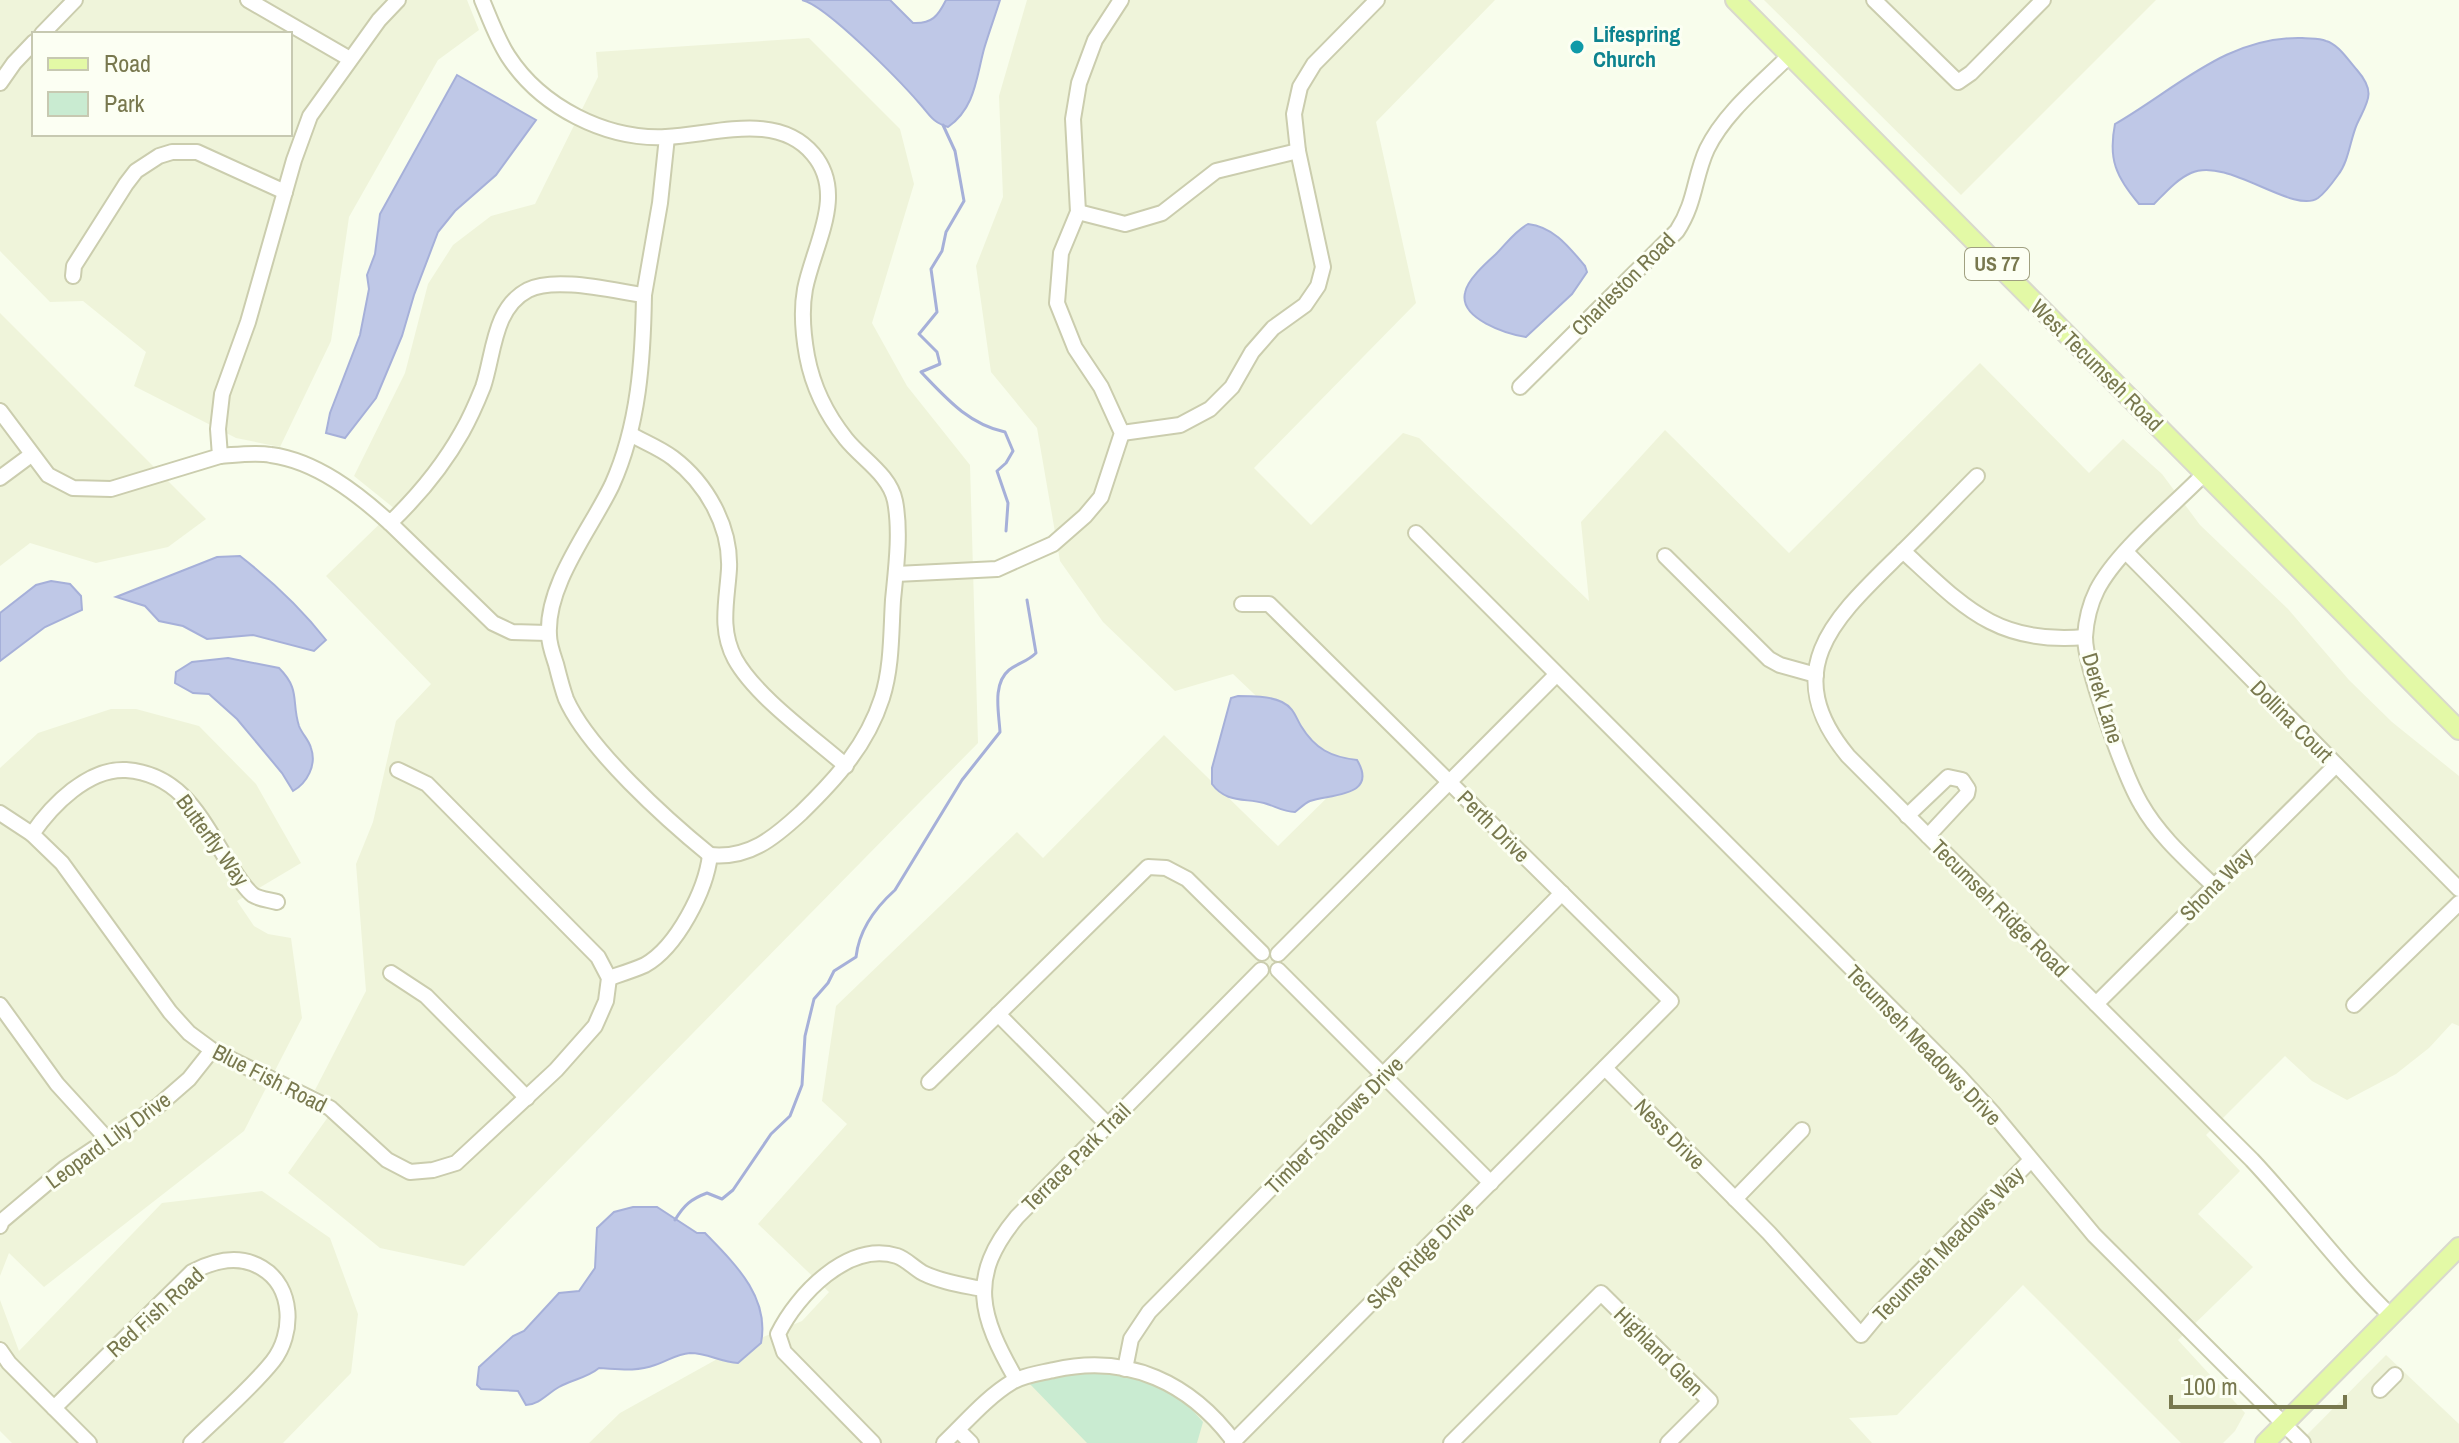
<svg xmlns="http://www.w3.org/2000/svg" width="2459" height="1443" viewBox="0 0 2459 1443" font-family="'Archivo Narrow',sans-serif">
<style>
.residential{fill:#eff4da;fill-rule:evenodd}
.green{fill:#c9ebd1}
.water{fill:#bfc8e7;stroke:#a6b0d9;stroke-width:2}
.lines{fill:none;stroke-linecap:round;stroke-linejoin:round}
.stream{stroke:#a6b0d9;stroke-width:3}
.minor-casing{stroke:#cbcdae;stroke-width:18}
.major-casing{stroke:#d9d9cd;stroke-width:22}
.minor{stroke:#fff;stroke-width:14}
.major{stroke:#e3f9a6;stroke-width:18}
.culture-dot{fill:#0f9aa8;stroke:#fcfff3;stroke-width:3}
.labels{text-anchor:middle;stroke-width:6;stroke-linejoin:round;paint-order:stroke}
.shield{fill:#fcfff3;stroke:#a0a080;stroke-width:2}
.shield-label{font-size:20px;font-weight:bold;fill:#78784e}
.culture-label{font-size:22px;font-weight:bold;fill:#0d838f;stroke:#fcfff3;text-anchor:start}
.street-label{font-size:22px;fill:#78784e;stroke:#fcfff3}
</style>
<rect width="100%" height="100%" fill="#f8fdec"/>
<g class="residential">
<path d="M0 0H467L479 30 438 60 349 217 331 341 280 447 236 438 134 386 146 352 83 301 50 302 0 251ZM34 34H290V134H34Z"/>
<polygon points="1027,0 1495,0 1376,122 1416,303 1254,468 1311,525 1403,433 1419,438 1589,601 1581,522 1665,430 1789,553 1980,363 2089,473 2123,439 2162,474 2200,525 2288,609 2349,680 2392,722 2459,776 2459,1026 2452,1023 2429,1048 2396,1074 2347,1100 2312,1081 2285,1056 2206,1135 2240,1171 2198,1214 2253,1267 2178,1340 2245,1413 2235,1431 2223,1443 2181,1443 2023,1285 1897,1415 1849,1418 1872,1443 589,1443 620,1413 737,1348 802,1321 829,1292 758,1224 847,1124 822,1101 836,1006 1017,832 1043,858 1164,735 1278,846 1345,780 1233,674 1175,691 1103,622 1060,561 1037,428 991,372 976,266 1003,197 999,96"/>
<polygon points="1764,0 2156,0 1961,195"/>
<polygon points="809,38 900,129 914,184 872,323 907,386 970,465 978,743 464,1266 380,1248 288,1173 338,1103 315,1090 366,991 356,864 373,822 396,721 431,684 326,576 395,509 354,476 405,373 428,284 453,245 491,216 535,204 598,77 596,52"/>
<polygon points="0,313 206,519 168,547 96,563 30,543 0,566"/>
<polygon points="111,709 136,709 199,726 256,784 301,863 237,901 254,926 268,934 291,938 302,1018 244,1131 44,1287 9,1253 0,1276 0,768 38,733"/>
<polygon points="262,1191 330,1238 358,1314 351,1373 283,1443 12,1443 0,1431 0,1300 19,1351 162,1203"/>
<polygon points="2386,1355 2459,1424 2459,1443 2299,1443"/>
</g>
<path class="green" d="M1074 1372C1088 1372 1104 1370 1118 1372 1149 1378 1184 1397 1203 1422L1197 1443H1087L1028 1382Z"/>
<g class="water">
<path d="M802 0H890L913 23C932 24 938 16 946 0H1000C995 16 989 32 984 49 976 79 975 108 948 127 932 122 930 115 920 104 901 82 826 5 802 0Z"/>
<path d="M2302 38C2310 39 2319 38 2326 41 2338 44 2348 60 2357 70 2377 93 2367 102 2357 124 2350 140 2349 161 2338 175 2333 182 2325 193 2318 198 2293 215 2227 156 2191 173 2177 179 2165 193 2154 204H2139C2116 177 2108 159 2115 124 2176 89 2227 36 2302 38Z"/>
<polygon points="457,75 536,120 496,175 455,211 438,232 414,295 402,336 376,398 345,438 326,433 330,413 360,335 369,289 367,275 375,254 380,214"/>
<path d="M1528 224C1554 227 1569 247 1585 266L1587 272 1572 294 1526 337C1507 334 1459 319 1465 293 1467 280 1486 263 1496 254 1507 243 1514 232 1528 224Z"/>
<path d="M240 556C272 581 301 608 326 640L314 651 253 635 207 639 183 626 159 621 145 606 116 597 217 557Z"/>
<polygon points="51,581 70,584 81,596 82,610 45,627 0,661 0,613 36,585"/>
<path d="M228 658 279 668C301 690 291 701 299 726 302 734 309 740 311 748 317 765 307 783 293 791L282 773 237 719 209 694 193 693 175 683 176 672 192 662Z"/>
<path d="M1238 696C1251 696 1270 696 1282 702 1294 708 1295 716 1301 726 1315 749 1331 757 1357 760 1379 797 1330 794 1310 801 1305 803 1299 809 1295 812 1283 812 1275 806 1264 803 1244 798 1226 803 1212 784V768L1231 698Z"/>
<path d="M633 1207H657L697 1233H705C735 1264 770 1297 761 1343L738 1363C720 1362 708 1353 690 1353 676 1354 668 1361 655 1365 636 1372 619 1369 599 1368 587 1378 573 1379 559 1387 548 1393 539 1405 526 1405L518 1391 481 1389 477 1385 479 1367 513 1336 524 1331 559 1293 579 1291 595 1268 597 1228 614 1212Z"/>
</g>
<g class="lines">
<g class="stream">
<path d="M943 125 955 151 964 201 946 232 942 251 931 269 937 312 919 334 937 352 940 364 921 372C946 398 968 424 1005 432L1013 451 1006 463 997 471 1008 503 1006 531"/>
<path d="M675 1220C684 1205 691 1199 707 1193L722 1199 733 1190 771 1134 790 1116 802 1085 805 1036 814 999 828 983 834 971 856 957C859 930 875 908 895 890L962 780 1000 732C999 713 992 684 1009 670 1018 663 1027 662 1036 653L1027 600"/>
</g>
<defs>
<g id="minor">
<polyline points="248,0 350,59"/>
<path d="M482 0C490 19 497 39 508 56 541 107 606 140 666 137 714 135 777 111 813 154 847 194 814 244 805 289 801 311 803 334 807 356 813 388 826 414 846 439 862 459 890 475 895 501 901 532 896 569 893 600 891 632 892 667 882 698 867 745 836 779 801 813 774 838 749 859 710 855 706 890 677 947 645 965 634 970 621 974 609 978"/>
<polyline points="1874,0 1958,82 1971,73 2043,0"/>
<polyline points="42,34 75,0"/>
<polyline points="0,83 14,63 34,42"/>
<polyline points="1078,212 1125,224 1162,213 1216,171 1298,151"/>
<polyline points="73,276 74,266 126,184 136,171 159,156 172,152 197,152 285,192"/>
<path d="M644 295C643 359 639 425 612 485 591 529 546 584 549 635 549 644 553 655 556 664 559 676 562 688 566 699 588 749 667 820 710 855"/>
<path d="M1520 387 1677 231C1696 202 1694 177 1707 149 1725 112 1762 83 1790 55"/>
<polyline points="0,411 48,475 73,488 111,489 220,456 218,429 222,394 248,322 294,160 310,116 379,20 398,0"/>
<polyline points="1122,433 1180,425 1210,409 1232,387 1252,352 1273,328 1305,305 1318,286 1323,267 1298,151 1294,114 1300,87 1314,64 1377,0"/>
<path d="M630 434C644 442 660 448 673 458 706 483 731 526 729 569 727 601 719 629 735 659 756 697 813 737 846 766"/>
<path d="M220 456C236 455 255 452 271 455 316 461 357 493 390 523 418 496 443 466 462 432 470 418 477 402 483 387 494 355 493 308 528 290 555 276 614 291 644 295L660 203 667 137"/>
<path d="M2204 474C2173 506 2117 551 2097 590 2090 604 2086 621 2085 637 2085 667 2125 777 2141 804 2159 836 2188 861 2214 886"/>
<path d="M1977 476C1951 502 1926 529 1899 555 1837 616 1776 669 1848 756L2252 1160C2300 1211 2341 1268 2391 1316"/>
<polyline points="0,478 31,455"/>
<polyline points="390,523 493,623 512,632 548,633"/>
<polyline points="1416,533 1958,1075 1992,1112 2094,1235 2303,1443"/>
<path d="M1903 551C1963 606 1996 645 2085 637"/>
<polyline points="2126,552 2459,889"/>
<polyline points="1665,556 1769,659 1780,665 1816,675"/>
<polyline points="896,574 997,569 1053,544 1085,516 1101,497 1122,433 1101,387 1075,348 1057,303 1061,253 1078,212 1073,119 1079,83 1095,40 1121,0"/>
<polyline points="0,813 32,834 62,863 170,1012 189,1033 212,1050 330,1108 387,1160 410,1172 433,1170 456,1163 556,1070 595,1026 606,1001 609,978 598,957 427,784 398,770"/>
<polyline points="1907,816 1948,777 1962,780 1968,789 1967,794 1928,836"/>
<path d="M32 834C52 805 88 768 126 770 181 774 201 818 227 860 234 871 243 887 253 895 259 899 270 900 277 902"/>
<polyline points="1278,954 1556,675"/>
<polyline points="1278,970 1491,1183"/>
<polyline points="391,973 426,996 527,1098"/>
<polyline points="2096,1004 2336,765"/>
<polyline points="0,1005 57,1084 109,1141"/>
<polyline points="2354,1005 2459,903"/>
<polyline points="998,1014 1108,1125"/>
<polyline points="1605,1068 1769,1233 1861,1335 1880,1312 2031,1160"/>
<polyline points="929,1082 1148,867 1166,868 1187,879 1262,953"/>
<polyline points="1735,1199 1802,1130"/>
<polyline points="0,1226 2,1221 65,1168 158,1106 189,1079 212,1050"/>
<polyline points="0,1350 9,1363 89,1443"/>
<polyline points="1125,1369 1131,1339 1149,1312 1562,893"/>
<path d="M1016 1379C980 1316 967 1277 1017 1217L1261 970"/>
<polyline points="2380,1390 2395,1375"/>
<path d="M54 1408 192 1272C215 1260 239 1254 262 1268 294 1287 294 1334 273 1361 250 1390 217 1417 191 1443"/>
<polyline points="958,1430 971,1443"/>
<path d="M873 1443 784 1352 778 1334C797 1295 848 1241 897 1256 906 1259 914 1268 923 1273 941 1282 963 1285 982 1289"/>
<path d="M944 1443C966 1422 987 1397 1012 1382 1024 1375 1041 1373 1054 1370 1128 1353 1191 1383 1235 1443"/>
<polyline points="1232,1443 1671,1001 1269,604 1242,604"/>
<polyline points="1451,1443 1601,1293 1710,1401 1668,1443"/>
</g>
<g id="major">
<polyline points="1735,0 2459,730"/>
<polyline points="2265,1443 2459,1247"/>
</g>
</defs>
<use href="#minor" class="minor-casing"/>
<use href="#major" class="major-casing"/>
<use href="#minor" class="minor"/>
<use href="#major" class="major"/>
</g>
<circle class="culture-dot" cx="1577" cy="47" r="8"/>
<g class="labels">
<rect class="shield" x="1965" y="248" width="64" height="32" rx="6"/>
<g class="shield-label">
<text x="1997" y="271">US 77</text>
</g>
<g class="culture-label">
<text x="1593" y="42">Lifespring<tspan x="1593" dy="25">Church</tspan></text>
</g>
<g class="street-label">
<text transform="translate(1623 284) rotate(-45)" y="8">Charleston Road</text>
<text transform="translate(2097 365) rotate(45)" y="8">West Tecumseh Road</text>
<text transform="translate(2103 698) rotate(73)" y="8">Derek Lane</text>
<text transform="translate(2292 721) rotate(45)" y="8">Dollina Court</text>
<text transform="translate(1494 826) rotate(45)" y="8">Perth Drive</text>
<text transform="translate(213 840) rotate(54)" y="8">Butterfly Way</text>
<text transform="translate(2216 884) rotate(-45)" y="8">Shona Way</text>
<text transform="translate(2000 908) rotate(45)" y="8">Tecumseh Ridge Road</text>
<text transform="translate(1924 1045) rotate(46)" y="8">Tecumseh Meadows Drive</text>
<text transform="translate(270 1078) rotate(27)" y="8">Blue Fish Road</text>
<text transform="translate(1334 1125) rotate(-45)" y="8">Timber Shadows Drive</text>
<text transform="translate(1670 1134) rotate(45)" y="8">Ness Drive</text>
<text transform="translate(108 1140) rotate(-36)" y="8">Leopard Lily Drive</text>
<text transform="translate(1076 1157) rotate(-45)" y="8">Terrace Park Trail</text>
<text transform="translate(1948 1244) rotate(-46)" y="8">Tecumseh Meadows Way</text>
<text transform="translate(1420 1255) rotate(-45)" y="8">Skye Ridge Drive</text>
<text transform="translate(155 1312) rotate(-42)" y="8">Red Fish Road</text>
<text transform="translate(1659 1351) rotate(45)" y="8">Highland Glen</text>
</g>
</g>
<rect x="32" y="32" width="260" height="104" fill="#fcfff3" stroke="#c7c9b1" stroke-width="2"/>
<rect x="48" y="58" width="40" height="12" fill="#e3f9a6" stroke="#c7c9b1" stroke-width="2"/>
<text x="104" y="72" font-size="24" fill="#78784e">Road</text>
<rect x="48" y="92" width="40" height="24" fill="#c9ebd1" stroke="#c7c9b1" stroke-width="2"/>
<text x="104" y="112" font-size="24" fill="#78784e">Park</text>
<path d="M2171 1395v12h174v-12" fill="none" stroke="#78784e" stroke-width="4"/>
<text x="2183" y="1395" font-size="24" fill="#78784e" stroke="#fcfff3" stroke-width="6" paint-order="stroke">100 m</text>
</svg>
